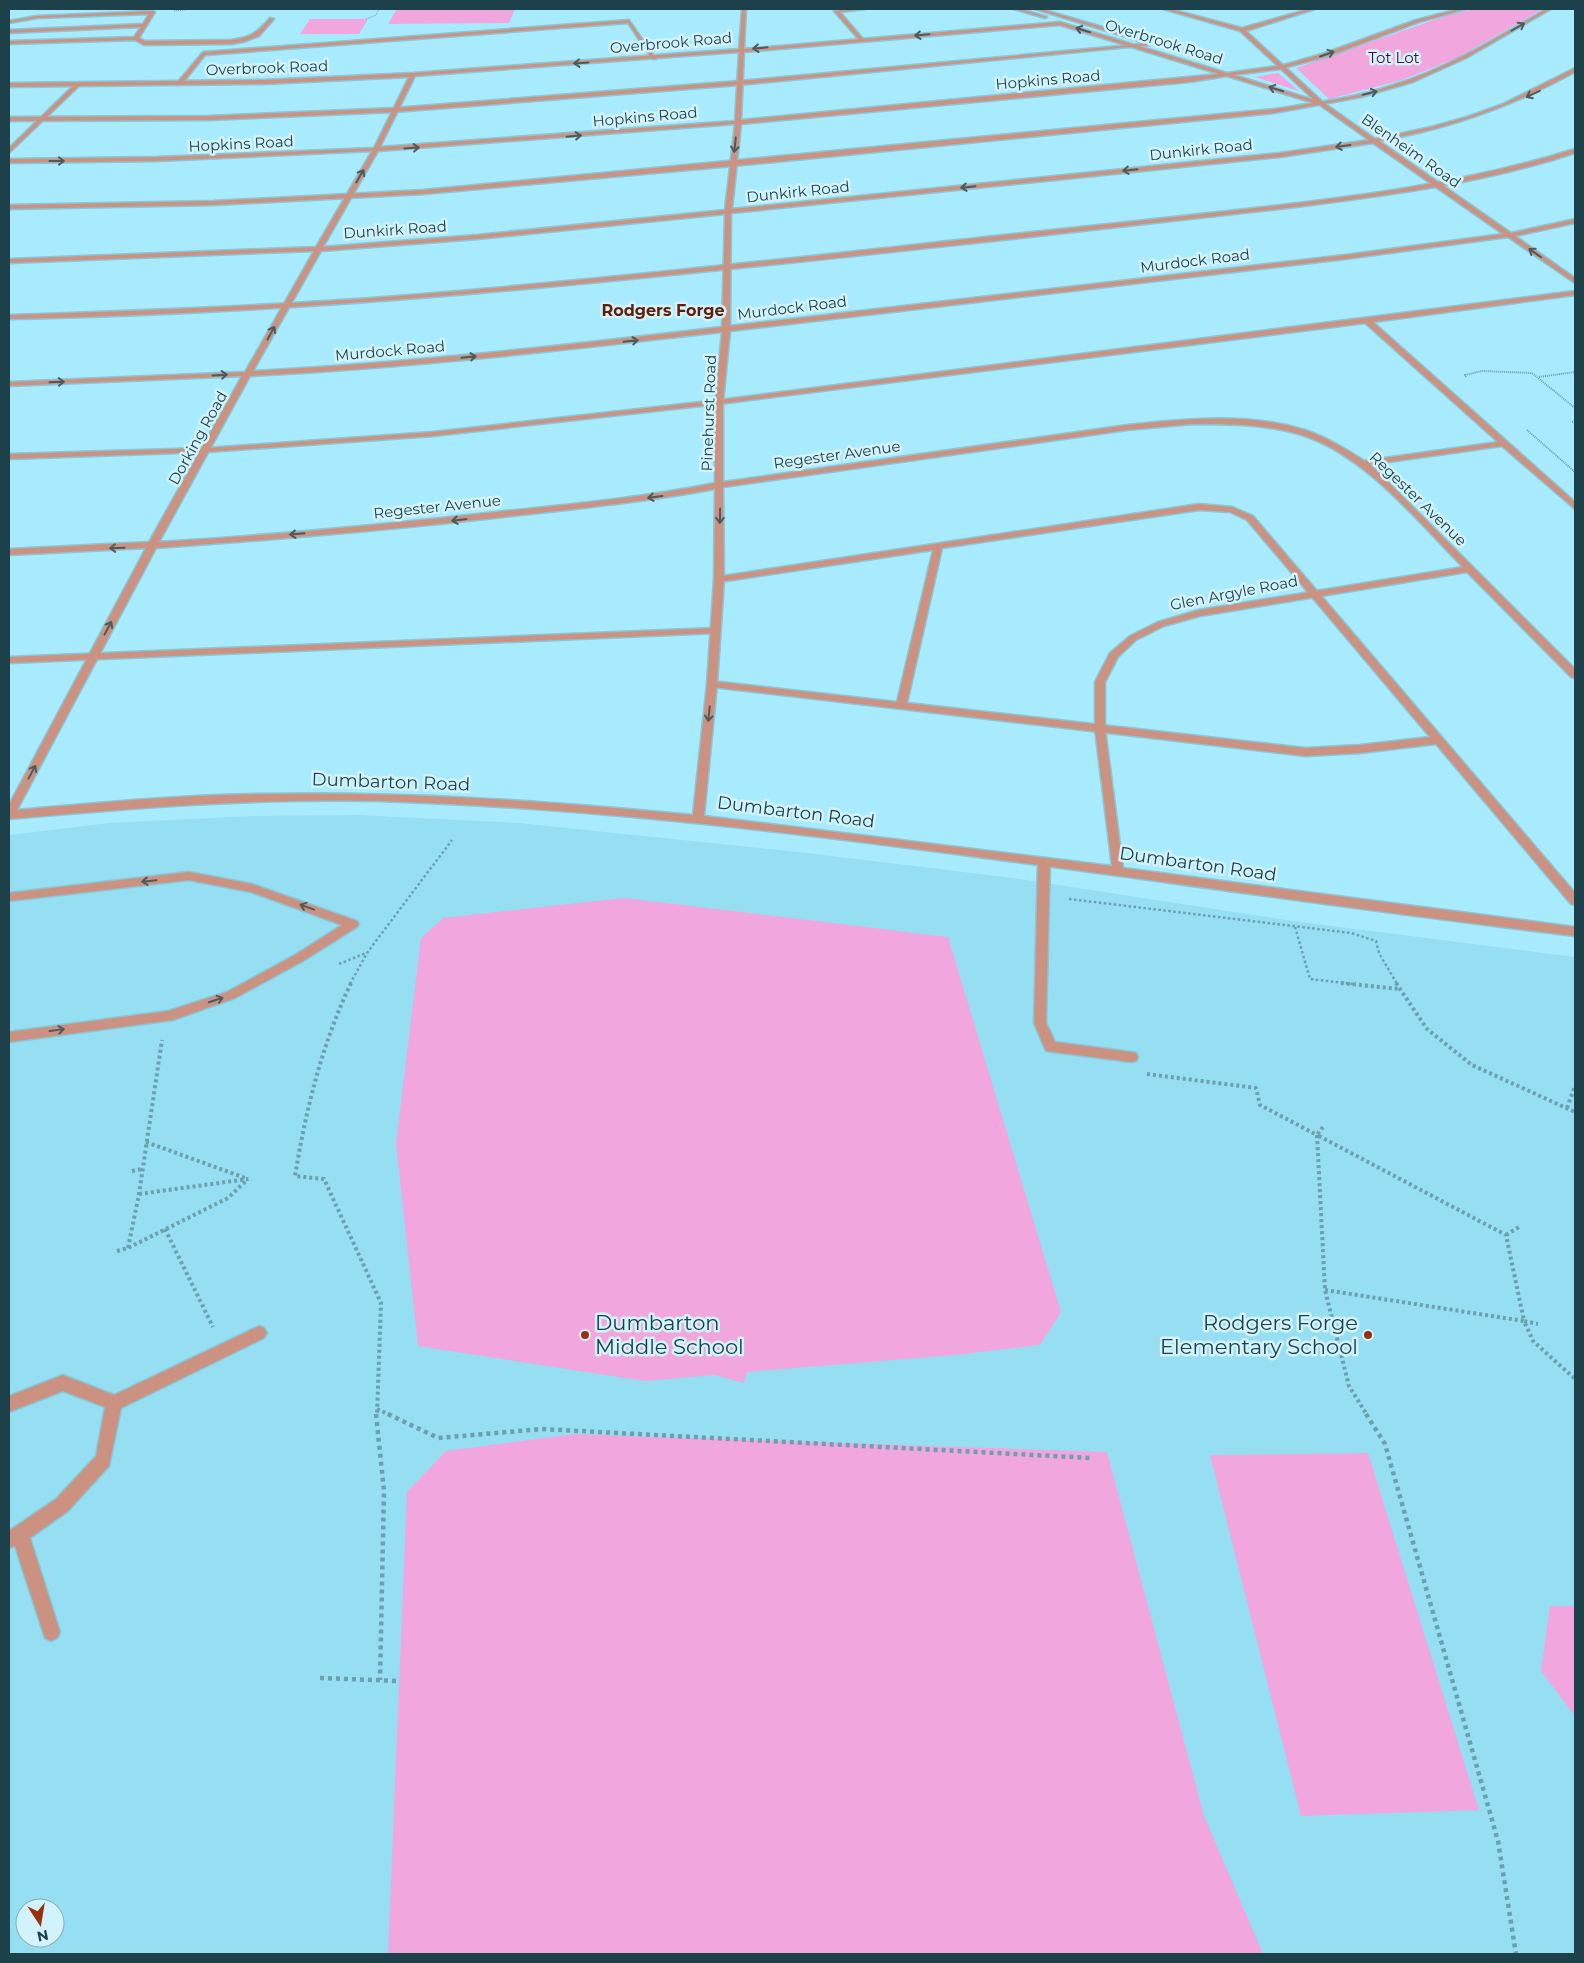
<svg xmlns="http://www.w3.org/2000/svg" width="1584" height="1963" viewBox="0 0 1584 1963" font-family="Montserrat,sans-serif">
<style>
.built{fill:#96def2;fill-rule:evenodd}
.green{fill:#f2a6de}
.lines{fill:none;stroke-linecap:round;stroke-linejoin:round}
.service-casing{stroke:#8ac6d6;stroke-width:3}
.minor-casing{stroke:#8ac6d6;stroke-width:3}
.path-far4{stroke:#6ca0af;stroke-width:1;stroke-dasharray:1 1;stroke-linecap:butt}
.path-far3{stroke:#6ca0af;stroke-width:2;stroke-dasharray:1 1;stroke-linecap:butt}
.path-far2{stroke:#6ca0af;stroke-width:2.5;stroke-dasharray:2.5 2.5;stroke-linecap:butt}
.path-far1{stroke:#6ca0af;stroke-width:4;stroke-dasharray:3 3;stroke-linecap:butt}
.path{stroke:#6ca0af;stroke-width:4.5;stroke-dasharray:4 4;stroke-linecap:butt}
.service{fill:#cb9281;fill-rule:evenodd}
.minor{fill:#cb9281;fill-rule:evenodd}
.oneway{stroke:#51595a}
.poi-dot{fill:#98310f;stroke:#d3f3fc;stroke-width:2}
.labels{text-anchor:middle;stroke-width:5;stroke-linejoin:round;paint-order:stroke}
.far-street-label{font-size:15px;fill:#1d414a;stroke:#d3f3fc}
.far-park-label{font-size:15px;fill:#4c0940;stroke:#d3f3fc}
.far-neighbourhood-label{font-size:16px;font-weight:bold;fill:#601f0a;stroke:#d3f3fc}
.street-label{font-size:18px;fill:#1d414a;stroke:#d3f3fc}
.near-poi-label{font-size:21px;fill:#1d414a;stroke:#d3f3fc;text-anchor:start}
</style>
<rect width="100%" height="100%" fill="#a9ebfe"/>
<path class="built" d="M357 815 519 823 807 853 1013 878 1293 921 1575 957V1954H9V835L109 823 253 816ZM25 1908H55V1938H25Z"/>
<g class="green">
<polygon points="397,9 515,9 509,23 388,24"/>
<polygon points="1474,9 1543,9 1457,58 1402,80 1329,99 1296,68 1448,15"/>
<polygon points="310,19 368,19 359,34 300,34"/>
<polygon points="1278,73 1299,91 1255,77"/>
<polygon points="624,898 948,937 1061,1312 1040,1345 955,1355 747,1372 744,1383 715,1375 645,1381 418,1346 396,1144 421,938 443,918"/>
<polygon points="575,1434 1107,1452 1204,1816 1263,1954 388,1954 407,1492 446,1451"/>
<polygon points="1368,1453 1479,1810 1301,1816 1210,1455"/>
<polygon points="1550,1606 1575,1606 1575,1716 1541,1671"/>
</g>
<g class="lines">
<defs>
<g id="service">
<polygon points="865,9 840,12 863,39 861,42 834,11"/>
<polygon points="1014,9 1021,9 1047,17 1045,18"/>
<polygon points="1035,9 1041,9 1140,38 1150,45 739,85 394,112 208,120 9,121 9,117 208,116 394,108 739,81 1142,44 1136,40"/>
<polygon points="1459,9 1466,9 1419,22 1329,56 1280,69 1277,67 1325,53 1416,20"/>
<path d="M1546 9H1551L1466 58 1413 82 1361 97 1274 113 733 166 423 194 214 205 9 209V205L214 201 423 190 1274 109C1314 103 1355 98 1393 85 1448 68 1497 38 1546 9Z"/>
<path d="M153 11 155 12 139 38 145 41 231 40C251 37 257 33 270 18L274 19 259 36 243 42 231 44 144 45 135 40 9 44V41L134 37 141 27 9 33V30L143 24 149 14 37 18 9 23V21L37 16Z"/>
<polygon points="629,20 656,59 652,59 628,23 205,55 182,84 177,83 203,52"/>
<path d="M1575 149V153C1485 183 1390 195 1296 207 1201 218 1107 228 1012 239 678 275 345 313 9 319V315C138 311 268 306 397 296 600 280 802 257 1004 235 1091 226 1177 217 1264 207 1371 195 1471 181 1575 149Z"/>
<polygon points="1575,291 1575,295 1373,322 1575,502 1575,509 1502,446 1360,466 1359,464 1363,461 1498,442 1365,323 719,404 433,436 207,452 9,459 9,454 207,448 433,432 719,400"/>
<path d="M1199 504 1232 507 1253 516 1575 893V905L1571 904 1436 744 1360 753 1306 756 712 687 707 684 712 681 897 702 933 550 719 582 716 581V577ZM1199 510 1230 512 1247 520 1430 737 1360 745 1306 748 907 703 942 548Z"/>
<polygon points="715,628 720,631 718,633 9,663 9,657"/>
<polygon points="1044,858 1050,862 1046,1023 1055,1042 1131,1052 1136,1053 1138,1057 1136,1061 1131,1062 1046,1051 1034,1023 1038,862"/>
<polygon points="189,872 252,884 357,921 359,924 357,927 303,961 235,998 173,1020 9,1042 9,1032 168,1011 227,992 295,955 342,925 251,892 189,880 9,901 9,893"/>
<polygon points="259,1326 264,1328 267,1333 264,1338 121,1408 109,1466 68,1511 30,1538 60,1632 57,1638 51,1641 45,1638 15,1546 9,1548 9,1531 56,1499 96,1456 105,1407 63,1391 9,1412 9,1396 63,1375 114,1395"/>
</g>
<path id="minor" d="M742 9H746L744 49 1060 22 1227 73 1278 66 1240 31 1163 9H1170L1242 28 1309 9H1315L1246 31 1324 103 1375 139 1431 127 1467 117 1503 104 1575 68V72C1513 106 1449 129 1379 141L1511 233 1575 219V223L1515 236 1575 278V283L1508 237 1345 259 730 331 723 402V482L1127 425C1184 419 1248 412 1305 430 1329 438 1351 452 1372 466L1575 669V678L1571 677 1467 572 1200 616 1164 626 1136 640 1118 657 1105 682V729L1123 868 1575 927V936C1355 910 1136 877 916 849 738 826 560 807 380 801 256 798 133 808 9 819V805L146 548 9 555V549L149 542 242 376 9 386V382L245 372 314 251 9 263V259L316 247 372 151 157 161 9 163V159L157 157 374 148 409 77 264 84 79 86 9 153V148L73 86 9 87V83L264 80 413 73 739 49ZM1060 25 1219 74 741 120 744 52ZM739 52 735 121 380 147 415 76ZM1280 69V68L1314 100 1234 75ZM1227 76 1320 105 1369 140 1280 153 732 209 741 124 1189 82ZM735 124 725 210 477 235 323 247 378 151ZM1373 143 1503 234 1345 255 730 326 731 213 1280 157ZM725 214 722 327C567 345 410 363 253 371L321 251 477 239ZM722 332 715 402V483C645 497 575 504 505 511 390 524 275 535 159 542L250 376C408 368 565 350 722 332ZM1192 424C1225 424 1259 424 1291 432 1360 448 1415 519 1463 567L1199 610 1158 622 1130 636 1110 653 1095 682V729L1112 866 704 816 717 684 724 579 723 487 1127 430ZM715 489 714 579 707 684 693 815C548 801 404 791 259 794 178 795 97 803 17 810L156 548C272 540 388 530 504 517 574 509 645 502 715 489Z"/>
</defs>
<use href="#service" class="service-casing"/>
<use href="#minor" class="minor-casing"/>
<g class="path-far4">
<polyline points="174,11 193,9"/>
<polyline points="366,19 376,15 379,9"/>
</g>
<g class="path-far3">
<polyline points="1466,377 1465,375 1482,371 1532,373 1575,408"/>
<polyline points="1539,377 1575,372"/>
<polyline points="1572,422 1575,421"/>
<polyline points="1527,430 1575,472"/>
</g>
<g class="path-far2">
<polyline points="1069,899 1351,933 1376,941 1379,953 1397,984"/>
<polyline points="1295,927 1310,979 1353,984"/>
<polyline points="339,964 366,953"/>
<polyline points="350,984 367,953 452,840"/>
</g>
<g class="path-far1">
<path d="M351 983C322 1044 306 1109 295 1176L324 1179 381 1303 377 1415"/>
<polyline points="1341,983 1399,989"/>
<polyline points="1396,983 1427,1029 1472,1065 1575,1112"/>
<polyline points="1147,1074 1256,1088 1260,1105 1317,1135 1325,1290 1349,1386 1367,1415"/>
<polyline points="1567,1108 1575,1086"/>
<polyline points="1323,1127 1317,1135 1506,1235 1524,1321 1538,1324"/>
<polyline points="146,1142 248,1179"/>
<polyline points="132,1171 142,1169"/>
<polyline points="139,1194 248,1179"/>
<polyline points="165,1229 213,1327"/>
<polyline points="1506,1235 1519,1227"/>
<polyline points="128,1248 139,1194 162,1040"/>
<polyline points="117,1251 128,1248 228,1198 248,1179"/>
<polyline points="1325,1290 1524,1321 1533,1341 1575,1379"/>
<polyline points="377,1409 390,1415"/>
</g>
<g class="path">
<polyline points="376,1414 384,1491 380,1680"/>
<polyline points="388,1414 438,1438 542,1429 1091,1458"/>
<polyline points="1366,1414 1385,1444 1498,1841 1516,1954"/>
<polyline points="320,1678 399,1681"/>
</g>
<use href="#service" class="service"/>
<use href="#minor" class="minor"/>
</g>
<defs><path id="oneway-shaft" d="M-6 0H5M1.5-3L5.5 0L1.5 3" fill="none" stroke-width="1.6" stroke-linecap="round" stroke-linejoin="round" transform="scale(1.25)"/></defs>
<g class="oneway">
<use href="#oneway-shaft" transform="translate(1518 27) rotate(-30)"/>
<use href="#oneway-shaft" transform="translate(1083 30) rotate(-163)"/>
<use href="#oneway-shaft" transform="translate(922 35) rotate(175)"/>
<use href="#oneway-shaft" transform="translate(760 48) rotate(175)"/>
<use href="#oneway-shaft" transform="translate(1327 54) rotate(-19)"/>
<use href="#oneway-shaft" transform="translate(581 63) rotate(176)"/>
<use href="#oneway-shaft" transform="translate(1276 89) rotate(-163)"/>
<use href="#oneway-shaft" transform="translate(1370 93) rotate(-14)"/>
<use href="#oneway-shaft" transform="translate(1533 94) rotate(155)"/>
<use href="#oneway-shaft" transform="translate(574 136) rotate(-5)"/>
<use href="#oneway-shaft" transform="translate(735 145) rotate(96)"/>
<use href="#oneway-shaft" transform="translate(1343 146) rotate(172)"/>
<use href="#oneway-shaft" transform="translate(412 148) rotate(-4)"/>
<use href="#oneway-shaft" transform="translate(57 161)"/>
<use href="#oneway-shaft" transform="translate(1130 170) rotate(174)"/>
<use href="#oneway-shaft" transform="translate(360 176) rotate(-60)"/>
<use href="#oneway-shaft" transform="translate(968 187) rotate(174)"/>
<use href="#oneway-shaft" transform="translate(1535 253) rotate(-145)"/>
<use href="#oneway-shaft" transform="translate(271 333) rotate(-62)"/>
<use href="#oneway-shaft" transform="translate(631 341) rotate(-6)"/>
<use href="#oneway-shaft" transform="translate(469 357) rotate(-6)"/>
<use href="#oneway-shaft" transform="translate(220 375) rotate(-3)"/>
<use href="#oneway-shaft" transform="translate(57 382) rotate(-2)"/>
<use href="#oneway-shaft" transform="translate(655 497) rotate(173)"/>
<use href="#oneway-shaft" transform="translate(720 516) rotate(91)"/>
<use href="#oneway-shaft" transform="translate(459 520) rotate(173)"/>
<use href="#oneway-shaft" transform="translate(297 534) rotate(175)"/>
<use href="#oneway-shaft" transform="translate(117 548) rotate(178)"/>
<use href="#oneway-shaft" transform="translate(108 628) rotate(-62)"/>
<use href="#oneway-shaft" transform="translate(709 714) rotate(96)"/>
<use href="#oneway-shaft" transform="translate(32 772) rotate(-62)"/>
<use href="#oneway-shaft" transform="translate(149 881) rotate(174)"/>
<use href="#oneway-shaft" transform="translate(307 907) rotate(-160)"/>
<use href="#oneway-shaft" transform="translate(216 1000) rotate(-18)"/>
<use href="#oneway-shaft" transform="translate(57 1030) rotate(-8)"/>
</g>
<g class="poi-dot">
<circle cx="585" cy="1335" r="5"/>
<circle cx="1368" cy="1335" r="5"/>
</g>
<g class="labels">
<g class="far-street-label">
<text transform="translate(1164 42) rotate(17)" y="5">Overbrook Road</text>
<text transform="translate(671 43) rotate(-5)" y="5">Overbrook Road</text>
<text transform="translate(267 68) rotate(-2)" y="5">Overbrook Road</text>
<text transform="translate(1048 80) rotate(-5)" y="5">Hopkins Road</text>
<text transform="translate(645 117) rotate(-5)" y="5">Hopkins Road</text>
<text transform="translate(241 144) rotate(-3)" y="5">Hopkins Road</text>
<text transform="translate(1201 150) rotate(-6)" y="5">Dunkirk Road</text>
<text transform="translate(1411 151) rotate(35)" y="5">Blenheim Road</text>
<text transform="translate(798 192) rotate(-6)" y="5">Dunkirk Road</text>
<text transform="translate(395 230) rotate(-4)" y="5">Dunkirk Road</text>
<text transform="translate(1195 261) rotate(-7)" y="5">Murdock Road</text>
<text transform="translate(792 308) rotate(-7)" y="5">Murdock Road</text>
<text transform="translate(390 351) rotate(-5)" y="5">Murdock Road</text>
<text transform="translate(709 413) rotate(-88)" y="5">Pinehurst Road</text>
<text transform="translate(198 438) rotate(-61)" y="5">Dorking Road</text>
<text transform="translate(837 455) rotate(-8)" y="5">Regester Avenue</text>
<text transform="translate(1418 499) rotate(44)" y="5">Regester Avenue</text>
<text transform="translate(437 507) rotate(-6)" y="5">Regester Avenue</text>
<text transform="translate(1234 593) rotate(-11)" y="5">Glen Argyle Road</text>
</g>
<g class="far-park-label">
<text x="1394" y="63">Tot Lot</text>
</g>
<g class="far-neighbourhood-label">
<text x="663" y="316">Rodgers Forge</text>
</g>
<g class="street-label">
<text transform="translate(391 782) rotate(2)" y="6">Dumbarton Road</text>
<text transform="translate(796 812) rotate(7)" y="6">Dumbarton Road</text>
<text transform="translate(1198 864) rotate(8)" y="6">Dumbarton Road</text>
</g>
<g class="near-poi-label">
<text x="595" y="1330">Dumbarton<tspan x="595" dy="24">Middle School</tspan></text>
<text x="1358" y="1330" text-anchor="end">Rodgers Forge<tspan x="1358" dy="24">Elementary School</tspan></text>
</g>
</g>
<rect width="1584" height="1963" fill="none" stroke="#1d414a" stroke-width="20"/>
<g transform="translate(40 1923) rotate(168)"><circle r="24" fill="#d3f3fc" stroke="#8aacb5"/>
<path d="M0-4L9 19L0 12L-9 19Z" fill="#98310f"/>
<text y="-8" font-size="14" font-weight="bold" text-anchor="middle" fill="#1d414a">N</text>
</g>
</svg>
